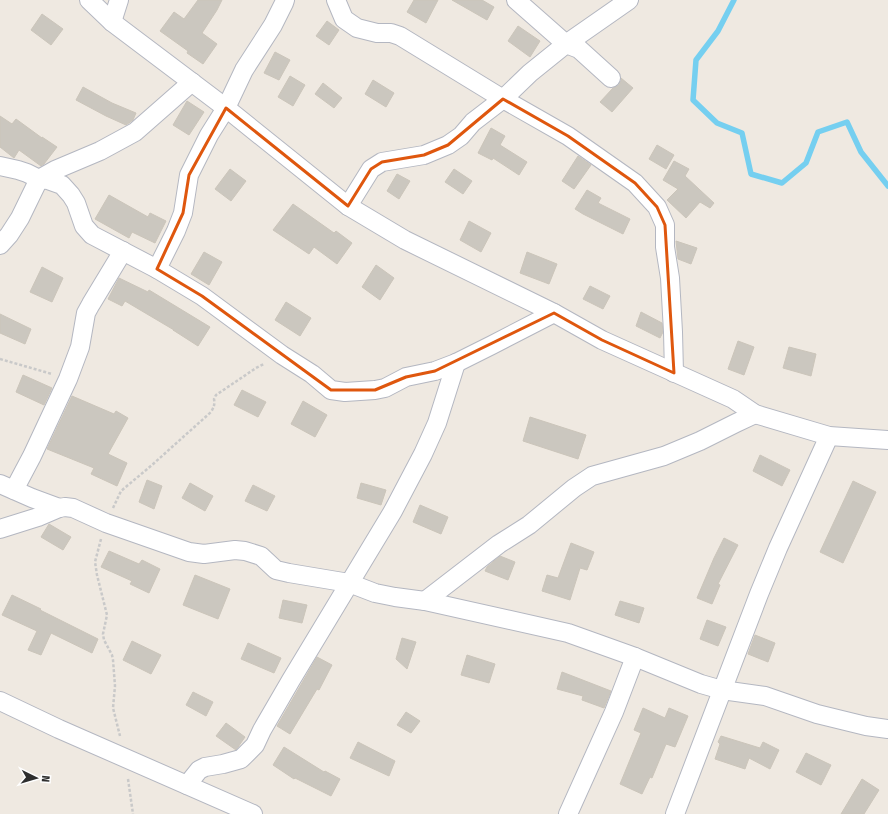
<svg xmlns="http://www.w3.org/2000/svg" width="888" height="814" viewBox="0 0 888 814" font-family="'Fira Sans Condensed',sans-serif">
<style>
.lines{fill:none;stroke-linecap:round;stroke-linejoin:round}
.stream{stroke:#75cff0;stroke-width:5.5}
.building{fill:#cbc7bf;stroke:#cbc5ba}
.minor-casing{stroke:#b4b7c1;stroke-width:20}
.path{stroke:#c9c9c9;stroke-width:2.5;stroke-dasharray:3 2;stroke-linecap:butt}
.minor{stroke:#fff;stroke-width:18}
.marked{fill:none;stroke:#df570e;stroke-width:3;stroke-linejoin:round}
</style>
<rect width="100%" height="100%" fill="#efe9e1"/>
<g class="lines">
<polyline class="stream" points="734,0 718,31 696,60 693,100 717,123 742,133 751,174 782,183 806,163 818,132 847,122 861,152 888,186"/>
</g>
<g class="building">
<polygon points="198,0 222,0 217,10 202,33 217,44 203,64 187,53 188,51 160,31 174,12 184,19"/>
<polygon points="414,0 438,0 426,23 407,12"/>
<polygon points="452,0 482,0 494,7 487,20"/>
<polygon points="42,14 63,29 51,45 31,30"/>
<polygon points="327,21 339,30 329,45 316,36"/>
<polygon points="518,26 540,41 530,57 508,41"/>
<polygon points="275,52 290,60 279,80 264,73"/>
<polygon points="290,76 305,85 293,106 278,97"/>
<polygon points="621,78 633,88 612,112 600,102 613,88 619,85 621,81"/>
<polygon points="373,80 394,93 386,107 365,94"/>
<polygon points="323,83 342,98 334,108 315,94"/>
<polygon points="83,87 112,103 136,113 133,120 126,125 106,116 76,100"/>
<polygon points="187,101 204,112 189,135 173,125"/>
<polygon points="0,116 12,124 16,119 42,138 42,137 57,147 44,164 41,166 19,150 14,158 0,147"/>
<polygon points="491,128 505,136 500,145 527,162 519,175 493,158 492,160 478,153"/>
<polygon points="657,145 674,155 666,169 649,159"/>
<polygon points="578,156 591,165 574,189 562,181"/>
<polygon points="674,161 689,169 685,176 714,203 710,208 700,202 686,218 667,200 678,189 663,180"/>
<polygon points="230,169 246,181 231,201 215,189"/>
<polygon points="454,169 472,181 463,194 445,182"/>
<polygon points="397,174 410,181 399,199 387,191"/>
<polygon points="587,190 601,198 598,203 630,219 623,234 583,214 575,209"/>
<polygon points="109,195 148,217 150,213 166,221 155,243 132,232 129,238 95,219"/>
<polygon points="293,204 334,233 336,231 352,243 337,264 314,247 309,254 273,230"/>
<polygon points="469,221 491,233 481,252 460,240"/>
<polygon points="676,241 697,248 691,264 678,259"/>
<polygon points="204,252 222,262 209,285 191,274"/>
<polygon points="527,252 557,264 549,284 520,273"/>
<polygon points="376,265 394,278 380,300 362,287"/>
<polygon points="42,267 63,278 52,302 30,292"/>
<polygon points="119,278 148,292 149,290 210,327 198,346 173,330 174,330 125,301 122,306 108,299"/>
<polygon points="590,286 610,296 603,309 583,299"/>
<polygon points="286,302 311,318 300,336 275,320"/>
<polygon points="641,312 662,323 663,332 660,338 636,326"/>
<polygon points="0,314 31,329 25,344 0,333"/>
<polygon points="738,341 754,347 744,375 728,369"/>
<polygon points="789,347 816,354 811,376 783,368"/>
<polygon points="23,375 52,388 44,405 16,392"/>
<polygon points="242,390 266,402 258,417 234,405"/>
<polygon points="72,396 114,414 116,411 128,418 108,454 127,463 117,486 91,474 94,468 47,449"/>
<polygon points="303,401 327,415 315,437 291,424"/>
<polygon points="530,417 586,435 578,459 523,441"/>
<polygon points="760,455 790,470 782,486 753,471"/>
<polygon points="147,480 162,486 154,509 139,502"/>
<polygon points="853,481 876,492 843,563 820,552"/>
<polygon points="190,483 213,496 205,511 182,498"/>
<polygon points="361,483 386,490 381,505 357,498"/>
<polygon points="253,485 275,496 267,511 245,501"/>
<polygon points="420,505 448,517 441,534 413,522"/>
<polygon points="49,524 71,537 63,550 41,537"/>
<polygon points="724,538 738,545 718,584 720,585 712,604 697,598 714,558"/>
<polygon points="571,543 594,552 587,570 580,568 570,600 542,591 547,575 558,578"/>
<polygon points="109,551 139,564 142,560 160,569 149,593 130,584 132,581 101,567"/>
<polygon points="500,556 515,562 508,580 485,571 487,567"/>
<polygon points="195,575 230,589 218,619 183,605"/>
<polygon points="12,595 41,609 40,610 98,639 92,653 51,633 41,655 28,650 37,631 2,615"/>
<polygon points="283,600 307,605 302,623 279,618"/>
<polygon points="620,601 644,608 639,623 615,615"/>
<polygon points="707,620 726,627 718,646 700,639"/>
<polygon points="755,635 775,643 768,662 748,654"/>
<polygon points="402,638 416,642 407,669 396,659"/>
<polygon points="132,641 161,655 151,674 123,660"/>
<polygon points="248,643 281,658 274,673 241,659"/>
<polygon points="467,655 495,664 489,683 461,675"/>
<polygon points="317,657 332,665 319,690 317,689 290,734 277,726"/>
<polygon points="562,672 611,691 604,708 582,700 583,696 557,689"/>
<polygon points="193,692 213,702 206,716 186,705"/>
<polygon points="643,708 665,718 669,708 688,716 675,747 666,744 652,778 650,777 642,794 620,784 641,733 634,730"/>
<polygon points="406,712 420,721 411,733 397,725"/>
<polygon points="226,723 245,737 236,750 216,736"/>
<polygon points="721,736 760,748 763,742 779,750 770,769 749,758 745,769 715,759 720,744 718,742"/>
<polygon points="358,742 395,761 389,776 350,758"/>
<polygon points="284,747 324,772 325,771 340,779 331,796 295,778 294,779 273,765"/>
<polygon points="806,753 831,765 821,785 796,772"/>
<polygon points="862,779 879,790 864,814 841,814"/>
</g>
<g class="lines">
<defs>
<g id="minor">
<polyline points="89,0 112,22 226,108 348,206 405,240 554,313 602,340 733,399 755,414 829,436 888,440"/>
<polyline points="336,0 344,19 357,28 377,33 391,33 400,36 503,99 568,136 635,183 657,207 665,225 665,247 670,278 673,332 674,373"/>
<polyline points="516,0 566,44 579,49 611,78"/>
<polyline points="112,22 119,0"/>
<polyline points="0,166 18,170 27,173 39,179 48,180 62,185 71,195 76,203 84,226 92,235 157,269 202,296 282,355 312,374 331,390 345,392 375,390 385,388 406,377 435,371 456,363 492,345 554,313"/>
<polyline points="348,206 371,169 382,162 424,155 448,145 461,136 473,122 503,99 530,73 566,44 629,0"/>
<polyline points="0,245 9,235 20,218 39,179 55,170 100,151 135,132 192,82"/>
<polyline points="157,269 176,231 183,213 189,175 209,135 226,108 244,70 273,25 284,3 285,0"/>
<polyline points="0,484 32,498 59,508"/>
<polyline points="14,490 32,456 68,379 80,347 86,313 91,304 123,251"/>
<polyline points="0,529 38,517 59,508 65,507 73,508 106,523 189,552 204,554 235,550 245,551 261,556 276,570 289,573 349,583 375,593 395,597 425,601 568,633 635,657 701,684 722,690 765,696 817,714 866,726 888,729"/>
<polyline points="425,601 499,544 529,525 574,488 592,476 664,456 700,441 736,423 755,414"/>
<polyline points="0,701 59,729 253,814"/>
<polyline points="187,785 199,770 205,767 223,764 241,759 255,745 262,730 291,680 393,511 423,454 437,423 456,363"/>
<polyline points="568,814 614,712 635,657"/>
<polyline points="675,814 759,594 778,548 829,436"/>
</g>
</defs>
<use href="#minor" class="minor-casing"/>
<g class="path">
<polyline points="0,359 52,374"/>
<path d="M113 508 121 491 152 465 211 412C214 407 215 404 214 399L216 395 256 368 264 364"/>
<polyline points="101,539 95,562 97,575 107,615 103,634 104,640 112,655 113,660 115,686 113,708 120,736"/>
<polyline points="128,779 133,814"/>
</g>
<use href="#minor" class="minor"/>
</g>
<path class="marked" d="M503 99 568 136 635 183 657 207 665 225 674 373 602 340 554 313 435 371 406 377 375 390H331L202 296 157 269 183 213 189 175 226 108 348 206 371 169 382 162 424 155 448 145Z"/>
<g transform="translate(36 778) rotate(95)" stroke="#ffffff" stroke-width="3" paint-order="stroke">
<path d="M0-3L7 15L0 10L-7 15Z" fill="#2e2e2e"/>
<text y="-6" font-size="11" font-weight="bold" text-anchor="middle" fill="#2e2e2e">N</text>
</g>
</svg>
